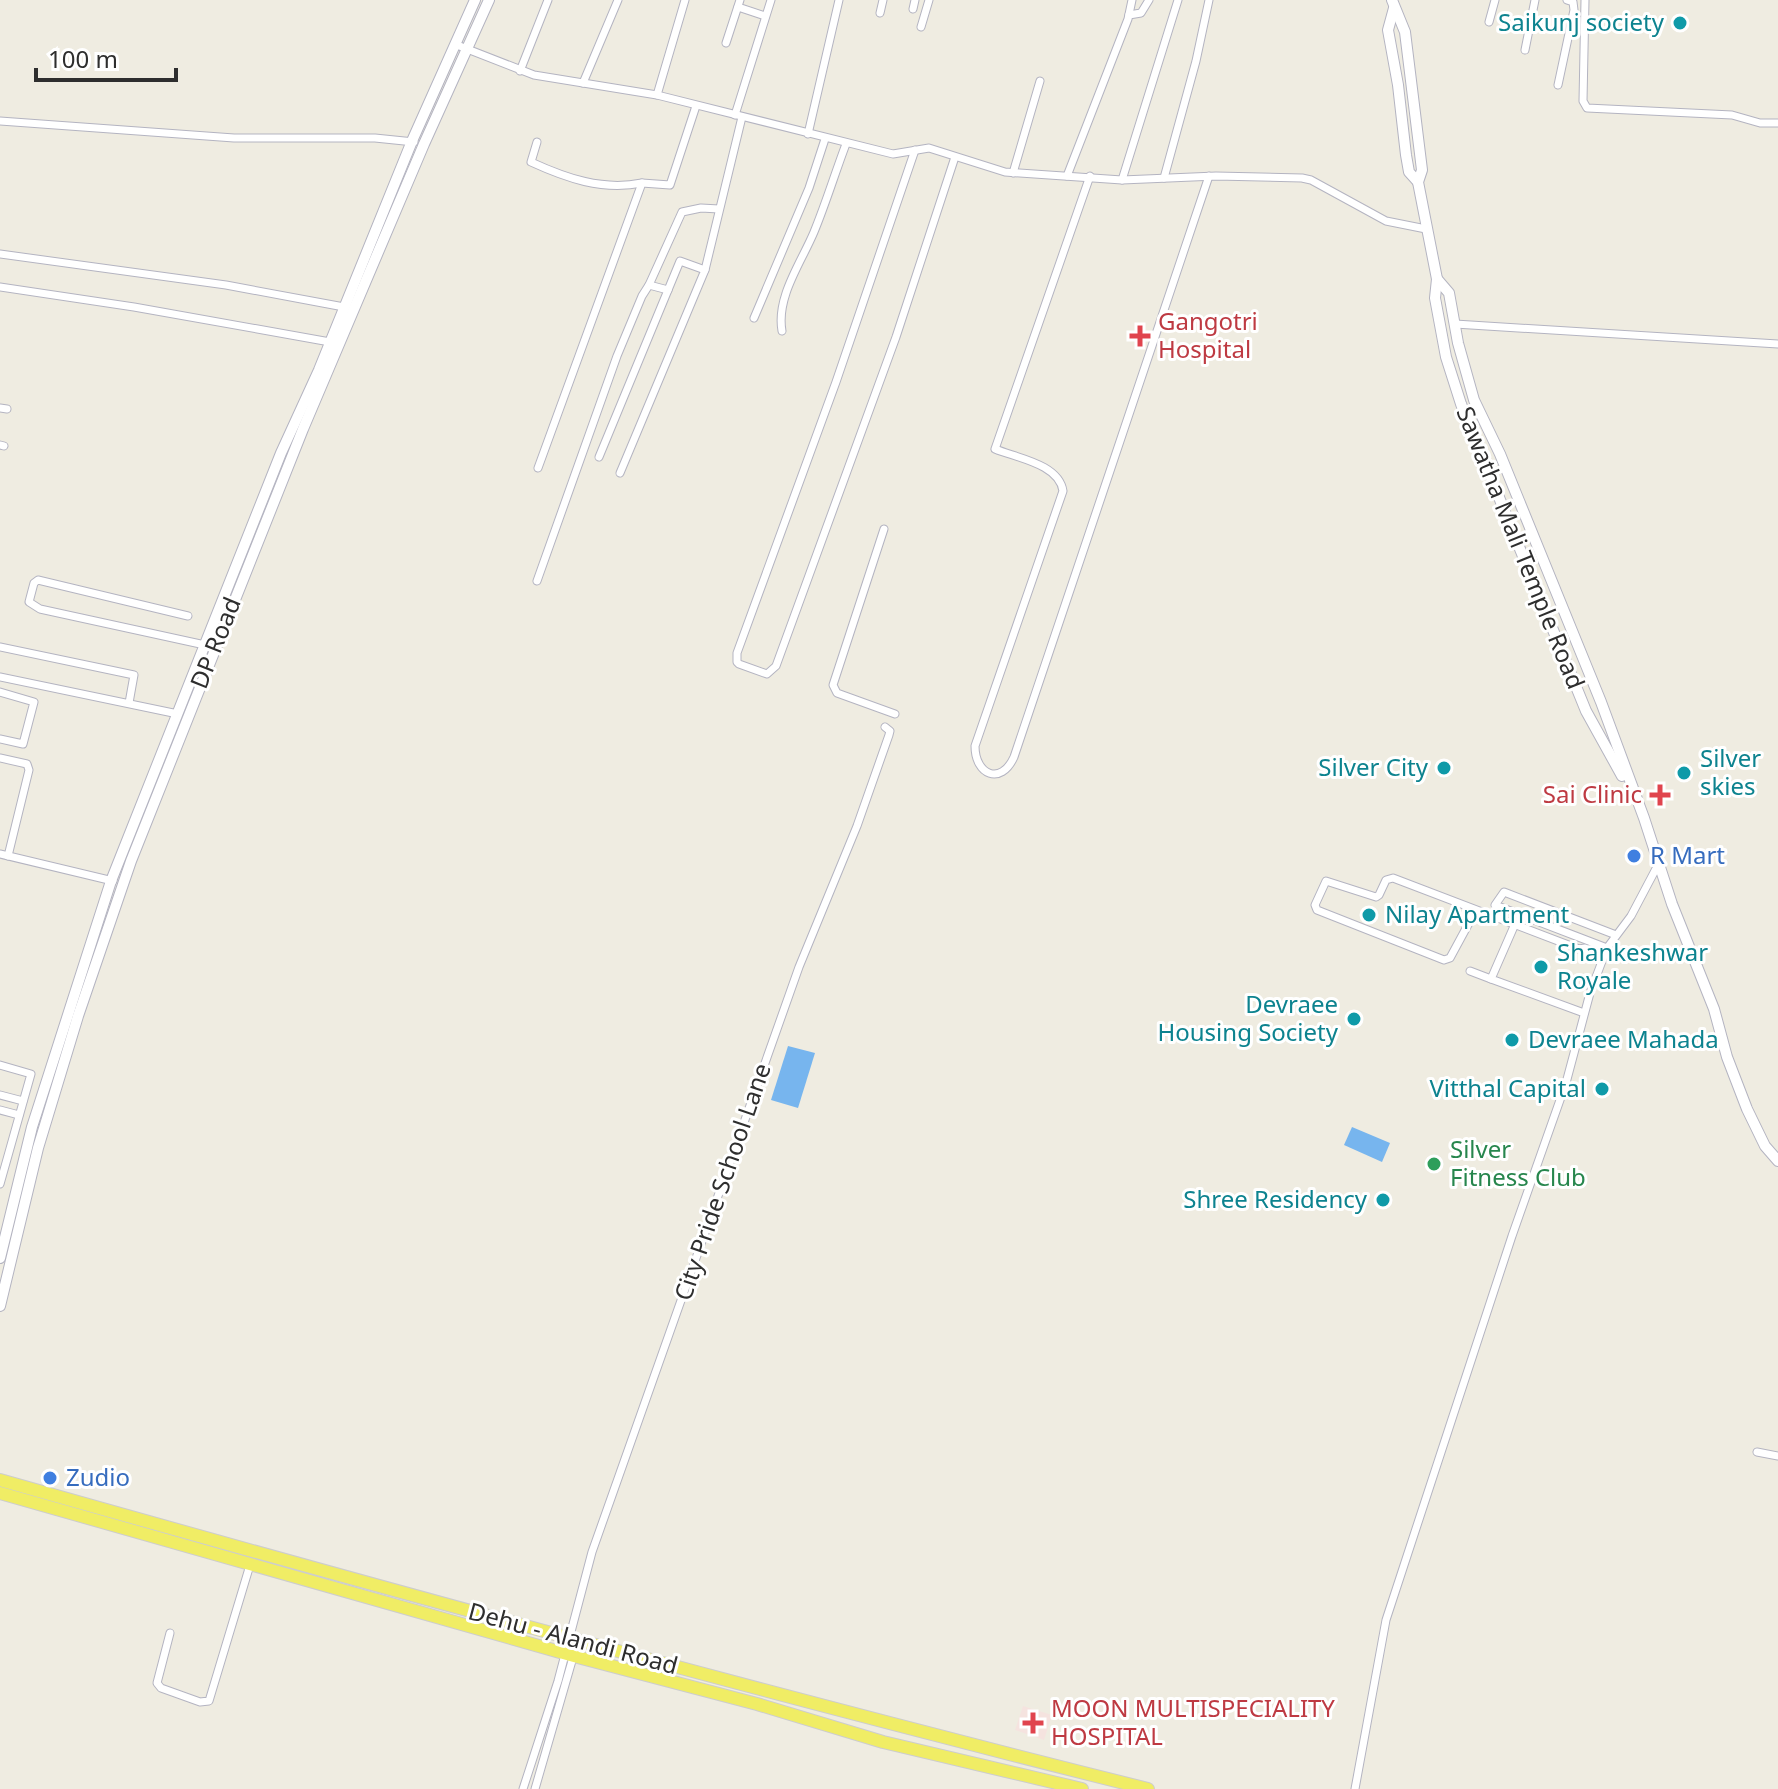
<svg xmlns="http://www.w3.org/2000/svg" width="1778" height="1789" viewBox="0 0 1778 1789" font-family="'Noto Sans',sans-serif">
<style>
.medical{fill:#f5e3df}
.water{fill:#77b5ee}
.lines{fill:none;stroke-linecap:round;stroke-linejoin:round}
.street-casing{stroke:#b4b4c1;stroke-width:9}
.secondary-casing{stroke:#b4b4c1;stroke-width:12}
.primary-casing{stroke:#cdcdcd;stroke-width:14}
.street{stroke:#fff;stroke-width:7}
.secondary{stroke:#fff;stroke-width:10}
.primary{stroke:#f0ed65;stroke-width:12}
.culture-dot{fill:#0f9aa8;stroke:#fff;stroke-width:3}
.health-dot{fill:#e0444e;stroke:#fff;stroke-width:3}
.shop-dot{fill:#3f7fe0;stroke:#fff;stroke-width:3}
.leisure-dot{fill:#2e9e5b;stroke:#fff;stroke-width:3}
.labels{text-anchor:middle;stroke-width:6;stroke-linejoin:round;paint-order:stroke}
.culture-label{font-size:24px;fill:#0d838f;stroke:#fff;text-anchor:end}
.health-label{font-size:24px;fill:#be3a42;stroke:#fff;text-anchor:start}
.street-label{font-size:24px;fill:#2e2e2e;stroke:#fff}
.shop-label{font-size:24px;fill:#366cbe;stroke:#fff;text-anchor:start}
.leisure-label{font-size:24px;fill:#27864d;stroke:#fff;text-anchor:start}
</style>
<rect width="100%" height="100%" fill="#efece1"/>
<polygon class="medical" points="1023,1706 1052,1715 1044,1740 1015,1730"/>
<g class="water">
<polygon points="788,1046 815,1053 798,1108 771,1100"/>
<polygon points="1352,1127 1390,1143 1382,1162 1344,1145"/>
</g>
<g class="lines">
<defs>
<g id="street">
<polyline points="1585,0 1583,101 1587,108 1732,115 1760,123 1778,123"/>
<polyline points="738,7 765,16"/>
<polyline points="913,9 915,0"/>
<polyline points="880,13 883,0"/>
<polyline points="1129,15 1141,13 1149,0"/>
<polyline points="1489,22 1495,0"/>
<polyline points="921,27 929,0"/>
<polyline points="726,43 740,0"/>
<polyline points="457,45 534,75 657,95 893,154 929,148 1005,172 1122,180 1216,176 1302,178 1311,180 1386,221 1426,229"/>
<polyline points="1525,50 1535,0"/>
<polyline points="520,71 548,0"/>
<polyline points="583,83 618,0"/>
<polyline points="1558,85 1574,10 1573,2 1567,0"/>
<polyline points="657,95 685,0"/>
<polyline points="735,115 771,0"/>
<polyline points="0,121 234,138 375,138 414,142"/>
<polyline points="808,134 839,0"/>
<path d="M537 142 531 162C566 178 602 191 642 183"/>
<polyline points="915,150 836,382 737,653 737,662 739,664 767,674 776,666 896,337 955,157"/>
<polyline points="1013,173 1040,81"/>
<polyline points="1067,176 1128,19 1132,0"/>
<path d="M1090 176 995 449C1017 458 1059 464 1063 491L975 746C975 775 1001 786 1014 757L1209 176"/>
<polyline points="1164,178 1196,61 1209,0"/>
<polyline points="1122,180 1178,0"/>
<polyline points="0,254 226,285 344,307"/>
<polyline points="705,270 742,117"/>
<polyline points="649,285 682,212 701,208 719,209"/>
<polyline points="0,287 134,307 330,342"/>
<polyline points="754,318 809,188 825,139"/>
<polyline points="1455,324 1778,344"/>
<path d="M782 331C776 297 801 263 814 232 826 203 835 173 846 144"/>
<polyline points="0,408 7,409"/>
<polyline points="0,445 4,446"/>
<polyline points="599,457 680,261 705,270 620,473"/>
<polyline points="538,468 642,183 670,185 696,106"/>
<polyline points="884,529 833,685 837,693 895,714"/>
<polyline points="537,581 617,356 642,296 649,285 668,290"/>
<polyline points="188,616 38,580 34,583 29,602 40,609 205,645"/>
<polyline points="0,647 134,675 129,703"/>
<polyline points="0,677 178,714"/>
<polyline points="0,692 34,702 23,744 0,739"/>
<polyline points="0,758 27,764 29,770 8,856"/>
<polyline points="0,854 113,881"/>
<polyline points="1476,910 1450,958 1444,960 1317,910 1315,905 1326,881 1376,897 1379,895 1386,880 1393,878 1579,949 1601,962"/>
<polyline points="1515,924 1491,979 1584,1013"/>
<polyline points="1607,948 1495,905 1504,892 1616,935"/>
<polyline points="1579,949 1585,948 1604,955"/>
<polyline points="1470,971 1491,979"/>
<polyline points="0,1065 31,1074 0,1184"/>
<polyline points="0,1095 23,1101"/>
<polyline points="0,1110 19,1115"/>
<polyline points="1757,1452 1778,1456"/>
<polyline points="170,1633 157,1683 161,1688 200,1702 209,1701 250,1565"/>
<polyline points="523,1789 558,1681 592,1552 799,967 857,826 889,735 890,731 885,727"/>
<polyline points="535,1789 578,1640"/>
<polyline points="1355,1789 1386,1620 1512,1236 1566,1083 1590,993 1607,948 1631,916 1659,863"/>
</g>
<g id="secondary">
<polyline points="1392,0 1405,32 1422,170 1418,182 1437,279 1435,298 1446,357 1461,404 1586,711 1622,776"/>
<polyline points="1394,8 1388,30 1398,85 1406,155 1409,172 1418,182"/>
<polyline points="1437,279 1449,293 1458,343 1474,400 1500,454 1601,702 1644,818 1672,904 1714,1009 1727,1057 1747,1109 1765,1146 1778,1161"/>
<polyline points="0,1258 32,1127 111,881 281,453 319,370 412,141 475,0"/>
<polyline points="0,1306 38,1148 78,1016 131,861 303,429 424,144 489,0"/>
</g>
<g id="primary">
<path d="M0 1480C381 1588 763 1693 1148 1789"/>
<polyline points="0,1493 574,1656 757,1704 883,1742 1082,1789"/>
</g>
</defs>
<use href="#street" class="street-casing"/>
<use href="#secondary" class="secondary-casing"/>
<use href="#primary" class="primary-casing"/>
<use href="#street" class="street"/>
<use href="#secondary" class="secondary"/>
<use href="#primary" class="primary"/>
</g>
<g class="culture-dot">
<circle cx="1680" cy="23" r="8"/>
<circle cx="1444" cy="768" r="8"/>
<circle cx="1684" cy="773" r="8"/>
<circle cx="1369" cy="915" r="8"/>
<circle cx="1541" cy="967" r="8"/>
<circle cx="1354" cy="1019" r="8"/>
<circle cx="1512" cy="1040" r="8"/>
<circle cx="1602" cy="1089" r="8"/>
<circle cx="1383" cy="1200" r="8"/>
</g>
<g class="health-dot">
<path d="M1136 324h8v8h8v8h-8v8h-8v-8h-8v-8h8z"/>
<path d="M1656 783h8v8h8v8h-8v8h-8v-8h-8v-8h8z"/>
<path d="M1029 1711h8v8h8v8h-8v8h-8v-8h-8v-8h8z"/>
</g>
<g class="shop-dot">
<circle cx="1634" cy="856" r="8"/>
<circle cx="50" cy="1478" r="8"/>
</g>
<circle class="leisure-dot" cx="1434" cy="1164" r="8"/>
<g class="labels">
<g class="culture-label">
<text x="1664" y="31">Saikunj society</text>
<text x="1700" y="767" text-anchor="start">Silver<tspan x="1700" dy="28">skies</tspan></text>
<text x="1428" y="776">Silver City</text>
<text x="1385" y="923" text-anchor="start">Nilay Apartment</text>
<text x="1557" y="961" text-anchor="start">Shankeshwar<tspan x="1557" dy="28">Royale</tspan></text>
<text x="1338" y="1013">Devraee<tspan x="1338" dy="28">Housing Society</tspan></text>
<text x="1528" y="1048" text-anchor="start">Devraee Mahada</text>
<text x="1586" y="1097">Vitthal Capital</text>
<text x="1367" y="1208">Shree Residency</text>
</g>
<g class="health-label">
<text x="1158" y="330">Gangotri<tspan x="1158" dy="28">Hospital</tspan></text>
<text x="1642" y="803" text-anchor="end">Sai Clinic</text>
<text x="1051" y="1717">MOON MULTISPECIALITY<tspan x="1051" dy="28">HOSPITAL</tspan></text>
</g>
<g class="street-label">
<text transform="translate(1520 548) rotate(68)" y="8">Sawatha Mali Temple Road</text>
<text transform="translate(216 643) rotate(-68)" y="8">DP Road</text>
<text transform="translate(723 1182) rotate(-71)" y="8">City Pride School Lane</text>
<text transform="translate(573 1639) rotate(15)" y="8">Dehu - Alandi Road</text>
</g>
<g class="shop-label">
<text x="1650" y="864">R Mart</text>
<text x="66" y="1486">Zudio</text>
</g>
<g class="leisure-label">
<text x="1450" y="1158">Silver<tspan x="1450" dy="28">Fitness Club</tspan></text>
</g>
</g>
<path d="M36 68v12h140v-12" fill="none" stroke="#2e2e2e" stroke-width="4"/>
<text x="48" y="68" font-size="24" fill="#2e2e2e" stroke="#ffffff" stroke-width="6" paint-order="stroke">100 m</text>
</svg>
